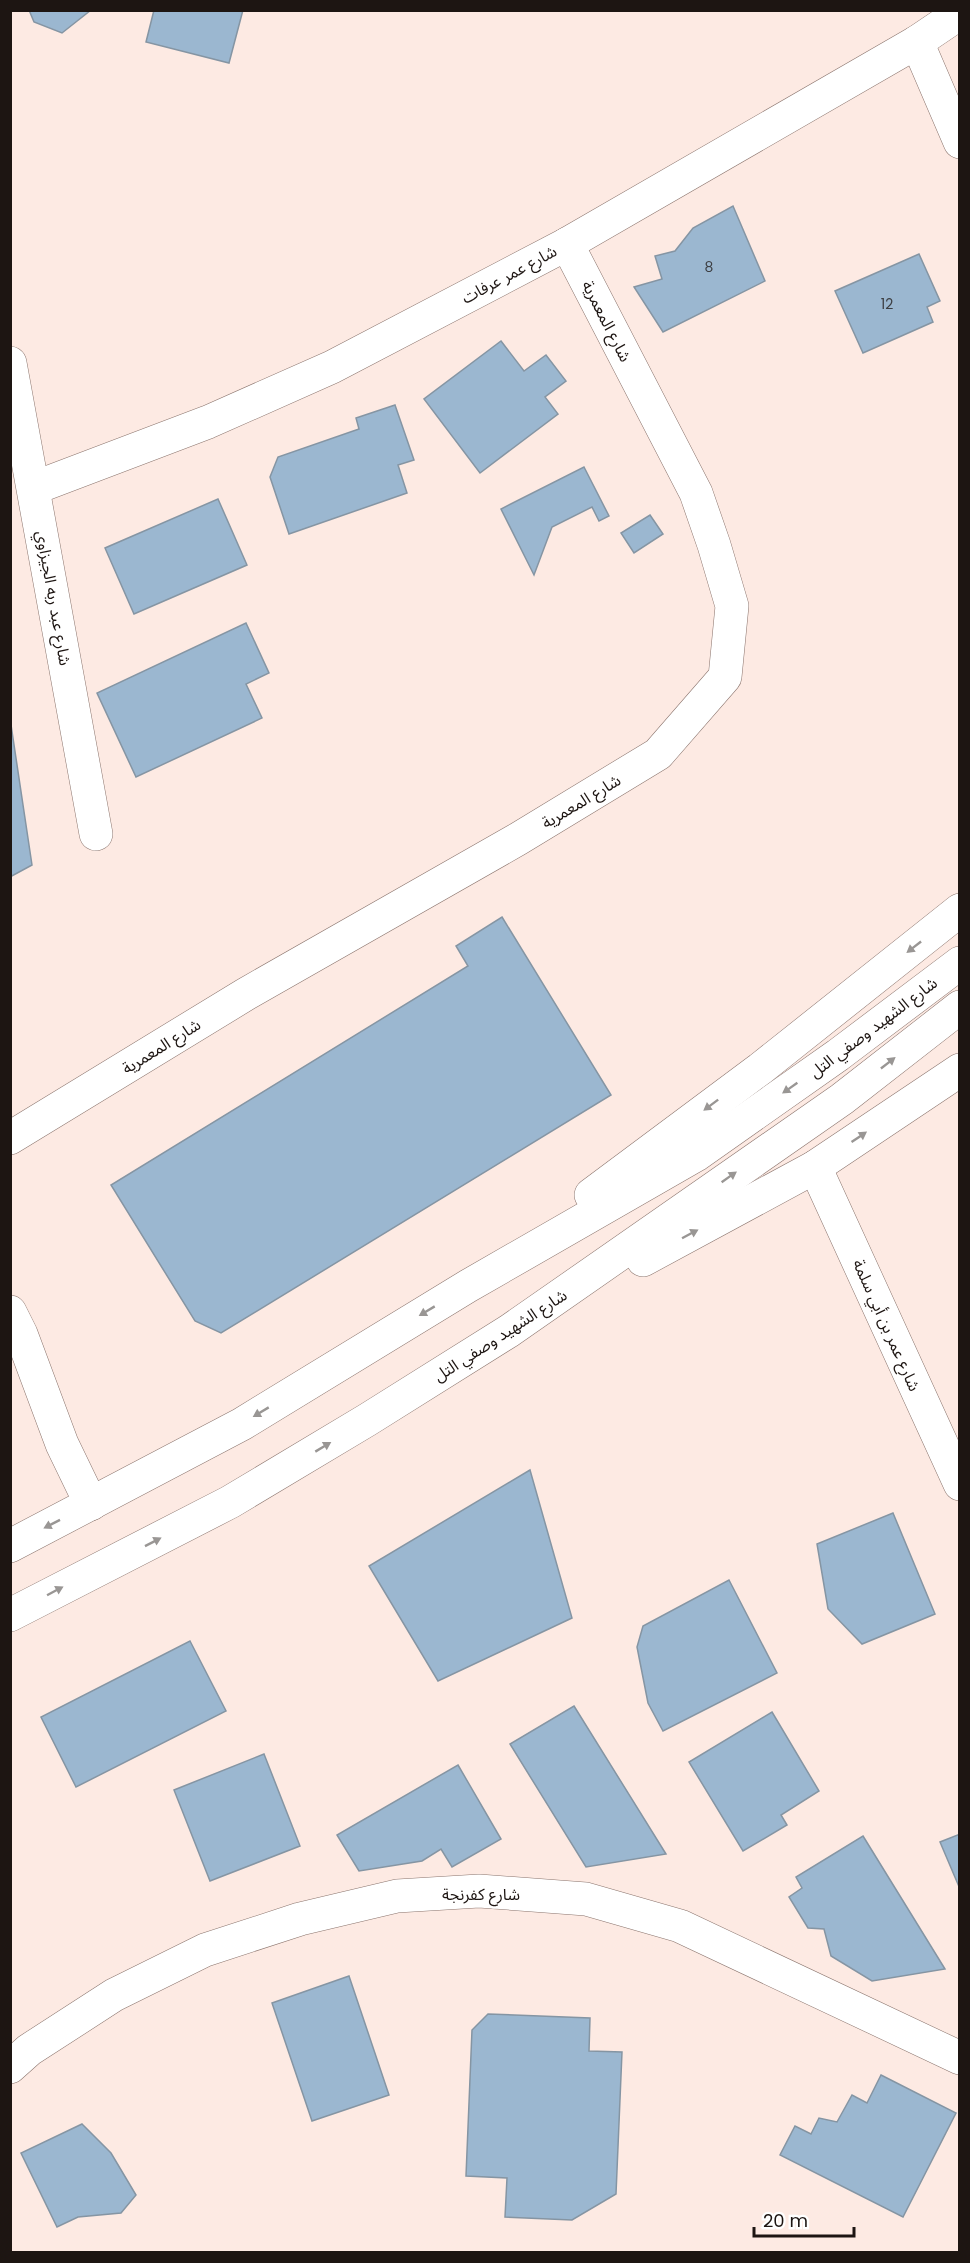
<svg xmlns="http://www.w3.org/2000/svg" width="970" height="2263" viewBox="0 0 970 2263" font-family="Poppins,'Noto Sans Arabic',sans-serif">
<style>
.building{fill:#9bb7d0;stroke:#8595a3;stroke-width:1.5}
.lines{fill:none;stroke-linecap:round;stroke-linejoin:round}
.street-casing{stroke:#8b756e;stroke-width:34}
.secondary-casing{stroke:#8b756e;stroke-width:34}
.street{stroke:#fff;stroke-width:33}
.secondary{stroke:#fff;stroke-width:33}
.oneway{fill:#999694}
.labels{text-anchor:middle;stroke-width:4.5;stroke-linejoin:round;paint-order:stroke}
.number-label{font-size:14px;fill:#3c3e42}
.street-label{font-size:16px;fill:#1d1512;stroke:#fff}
</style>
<rect width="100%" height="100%" fill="#fdeae3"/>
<g class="building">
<polygon points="29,10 91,10 62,33 34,22"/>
<polygon points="154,10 243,10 229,63 146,42"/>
<polygon points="733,206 765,281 663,332 634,287 662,279 655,256 675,251 693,228"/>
<polygon points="919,254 940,301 927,307 933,322 863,353 835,291"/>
<polygon points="501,341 524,371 546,355 566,381 545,397 558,414 480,473 424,399"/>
<polygon points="395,405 414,460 398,465 407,493 289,534 270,477 278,457 359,429 356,418"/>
<polygon points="584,467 609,516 599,521 592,507 552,527 534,575 501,509"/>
<polygon points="218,499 247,565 134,614 105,548"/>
<polygon points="650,515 663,534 634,553 621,533"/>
<polygon points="246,623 269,673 246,684 262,718 136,777 97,693"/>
<polygon points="10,718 32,865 10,877"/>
<polygon points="502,917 611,1095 221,1333 195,1321 111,1185 468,966 456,946"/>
<polygon points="530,1470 572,1618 438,1681 369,1566"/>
<polygon points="893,1513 935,1614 862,1644 828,1609 817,1544"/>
<polygon points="729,1580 777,1673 663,1731 648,1703 637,1647 643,1626"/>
<polygon points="190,1641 226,1711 76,1787 41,1717"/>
<polygon points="574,1706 666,1854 586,1867 510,1744"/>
<polygon points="772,1712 819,1791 781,1815 787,1825 743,1851 689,1762"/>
<polygon points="264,1754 300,1846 210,1881 174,1790"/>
<polygon points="458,1765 501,1839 452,1867 441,1849 422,1861 359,1871 337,1835"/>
<polygon points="960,1834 960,1889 940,1842"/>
<polygon points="863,1836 945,1969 872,1981 831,1956 824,1929 808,1928 789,1897 802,1888 796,1877"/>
<polygon points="349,1976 389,2095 312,2121 272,2003"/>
<polygon points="488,2014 590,2018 589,2051 622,2052 616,2194 572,2220 505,2217 507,2178 466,2176 472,2030"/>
<polygon points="881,2075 956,2113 903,2217 780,2155 795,2126 811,2134 819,2118 837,2122 852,2095 867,2103"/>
<polygon points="82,2124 111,2153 136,2195 121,2213 78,2217 57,2227 21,2153"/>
</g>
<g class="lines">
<defs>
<g id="street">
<polyline points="917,42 960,142"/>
<polyline points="10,363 96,834"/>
<polyline points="34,488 208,422 332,367 567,244 917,42 960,13"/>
<polyline points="10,1138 246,994 518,839 658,754 725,677 732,606 714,545 696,493 567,244"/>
<polyline points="815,1167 960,1484"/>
<polyline points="10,1312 21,1334 62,1444 91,1504"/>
<polyline points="10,2067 29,2050 114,1995 205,1950 300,1919 397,1896 479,1891 586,1899 680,1926 960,2058"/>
</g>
<g id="secondary">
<polyline points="591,1195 760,1069 960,910"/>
<polyline points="643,1260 815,1167 960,1070"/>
<polyline points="10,1546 242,1424 468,1286 696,1155 838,1055 960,963"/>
<polyline points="10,1615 230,1502 367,1420 509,1331 842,1099 960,1007"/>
</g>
</defs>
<use href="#street" class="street-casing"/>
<use href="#secondary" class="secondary-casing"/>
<use href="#street" class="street"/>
<use href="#secondary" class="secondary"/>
</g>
<defs><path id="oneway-solid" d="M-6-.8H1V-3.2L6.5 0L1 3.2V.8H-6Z" transform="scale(1.5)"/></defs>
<g class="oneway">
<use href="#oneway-solid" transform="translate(914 947) rotate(142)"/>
<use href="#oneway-solid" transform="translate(888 1063) rotate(-38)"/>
<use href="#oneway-solid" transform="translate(790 1088) rotate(145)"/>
<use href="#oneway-solid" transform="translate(711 1105) rotate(143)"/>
<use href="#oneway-solid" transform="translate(859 1137) rotate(-34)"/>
<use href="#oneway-solid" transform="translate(729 1177) rotate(-35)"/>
<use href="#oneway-solid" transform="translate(690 1234) rotate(-28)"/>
<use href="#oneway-solid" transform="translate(427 1311) rotate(149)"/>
<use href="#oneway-solid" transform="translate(261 1412) rotate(149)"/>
<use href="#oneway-solid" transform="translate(323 1447) rotate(-31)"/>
<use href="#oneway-solid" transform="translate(52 1524) rotate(153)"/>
<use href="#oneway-solid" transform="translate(153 1542) rotate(-27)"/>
<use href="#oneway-solid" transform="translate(55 1591) rotate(-28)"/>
</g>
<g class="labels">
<g class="number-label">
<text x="709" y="272">8</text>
<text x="887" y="309">12</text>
</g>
<g class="street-label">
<text transform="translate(509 274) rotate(-28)" y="6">شارع عمر عرفات</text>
<text transform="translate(607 321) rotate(63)" y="6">شارع المعمرية</text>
<text transform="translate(54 598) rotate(80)" y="6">شارع عبد ربه الجيزاوي</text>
<text transform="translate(581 801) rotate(-31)" y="6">شارع المعمرية</text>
<text transform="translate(873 1027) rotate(-37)" y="6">شارع الشهيد وصفي التل</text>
<text transform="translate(161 1046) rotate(-32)" y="6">شارع المعمرية</text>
<text transform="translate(887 1325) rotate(66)" y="6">شارع عمر بن أبي سلمة</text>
<text transform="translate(500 1335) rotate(-33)" y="6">شارع الشهيد وصفي التل</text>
<text x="481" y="1900">شارع كفرنجة</text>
</g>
</g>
<rect width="970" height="2263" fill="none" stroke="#1d1512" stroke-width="24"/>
<path d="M754 2227v9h100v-9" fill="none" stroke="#1d1512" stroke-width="3"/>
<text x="763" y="2227" font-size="18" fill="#1d1512" stroke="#ffffff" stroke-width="4.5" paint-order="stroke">20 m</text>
</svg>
